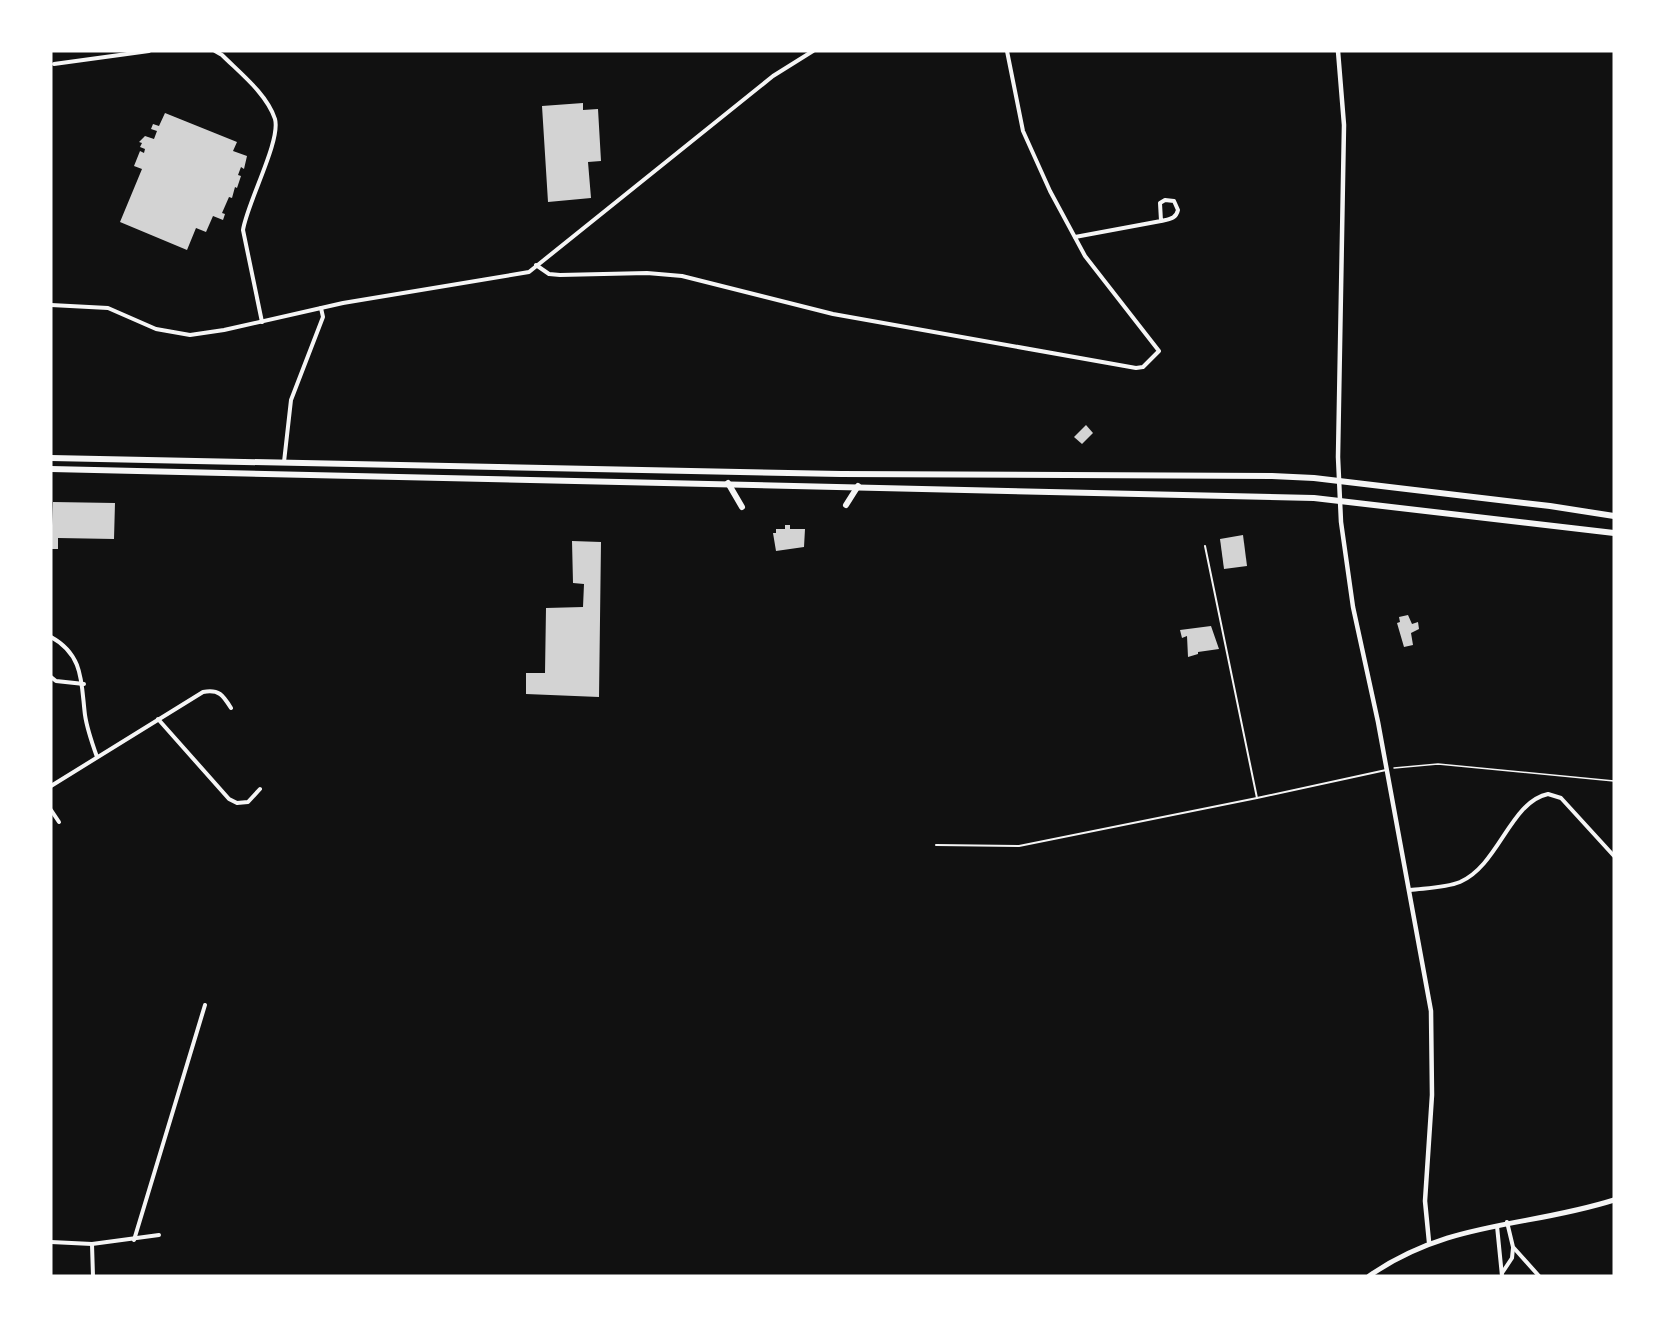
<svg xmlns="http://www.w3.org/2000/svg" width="1665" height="1327" viewBox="0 0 1665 1327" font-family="Rubik,sans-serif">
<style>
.building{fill:#d3d3d3}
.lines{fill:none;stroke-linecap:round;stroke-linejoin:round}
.path{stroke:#f5f5f5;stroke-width:1.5}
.service{stroke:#f5f5f5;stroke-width:2}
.minor{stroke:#f5f5f5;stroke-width:4}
.tertiary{stroke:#f5f5f5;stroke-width:4.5}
.secondary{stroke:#f5f5f5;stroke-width:5}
.trunk{stroke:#f5f5f5;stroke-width:6}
</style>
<rect width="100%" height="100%" fill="#111"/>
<g class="building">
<polygon points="583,103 583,110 598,109 601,161 588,162 591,198 548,202 542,106"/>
<polygon points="165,113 237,142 233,151 247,156 244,169 241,167 238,175 241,176 237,188 235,187 232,198 229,197 222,213 225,214 223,220 213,216 206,232 196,228 187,250 120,222 142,169 134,166 140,151 144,153 145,149 140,147 142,143 139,142 145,136 154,139 157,131 151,129 153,124 159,126"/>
<polygon points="1086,425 1093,433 1082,444 1074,437"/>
<polygon points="53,502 115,503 114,539 58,538 58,549 51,549"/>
<polygon points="785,525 790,525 790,529 805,529 804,547 776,551 773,533 776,533 776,529 785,529"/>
<polygon points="1243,535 1247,566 1224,569 1220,539"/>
<polygon points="572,541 601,542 599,697 526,694 526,673 545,673 546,608 583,607 584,584 573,583"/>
<polygon points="1408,615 1412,624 1418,622 1419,629 1411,633 1413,645 1404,647 1397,623 1400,622 1399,617"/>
<polygon points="1211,626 1219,649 1198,652 1198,654 1188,657 1187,636 1182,638 1180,630"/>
</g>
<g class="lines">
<polyline class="path" points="1394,768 1438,764 1614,781"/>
<g class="service">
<polyline points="1257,798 1386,770"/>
<polyline points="936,845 1019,846 1257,798 1205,546"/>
</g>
<g class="minor">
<path d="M215 51 222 55C240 73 267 94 275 119 281 141 247 203 243 230L262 322"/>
<polyline points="54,64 149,51"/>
<path d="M1075 237 1161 221C1169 219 1176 219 1178 210L1174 201 1165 200 1160 203 1161 221"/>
<polyline points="536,265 549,274 560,275 647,273 682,276 833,314 1136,368 1143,367 1159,351 1085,256 1050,191 1023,131 1007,51"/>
<polyline points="51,305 108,308 156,329 190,335 224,330 343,303 529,272 773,76 813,51"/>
<polyline points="284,462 291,400 323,317 321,308"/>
<path d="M51 637C84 655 81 683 85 715 87 729 92 743 97 757"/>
<polyline points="51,677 56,681 84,684"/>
<polyline points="158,719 229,799 237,803 248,802 260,789"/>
<path d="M51 786 203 692C219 689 223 695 231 708"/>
<polyline points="51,810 59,822"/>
<path d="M1410 890C1426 888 1445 888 1460 882 1499 865 1510 802 1548 794L1561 798 1614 856"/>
<polyline points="1507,1222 1513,1247 1539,1276"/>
<polyline points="1497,1226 1502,1276"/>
<polyline points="134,1240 205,1005"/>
<polyline points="51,1242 92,1244 159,1235"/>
<polyline points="92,1244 93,1276"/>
<polyline points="1502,1273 1512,1258 1513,1248"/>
</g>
<polyline class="tertiary" points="1338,51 1344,125 1338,457 1341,522 1353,607 1378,722 1431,1011 1432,1095 1425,1201 1429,1242"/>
<path class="secondary" d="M1369 1276C1450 1220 1526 1228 1614 1200"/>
<g class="trunk">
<polyline points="51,458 841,474 1272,476 1314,478 1550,506 1614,516"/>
<polyline points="51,469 1314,498 1614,533"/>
<polyline points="728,483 742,507"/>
<polyline points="846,505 858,486"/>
</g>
</g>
<rect width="1665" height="1327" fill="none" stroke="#ffffff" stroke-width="105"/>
</svg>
